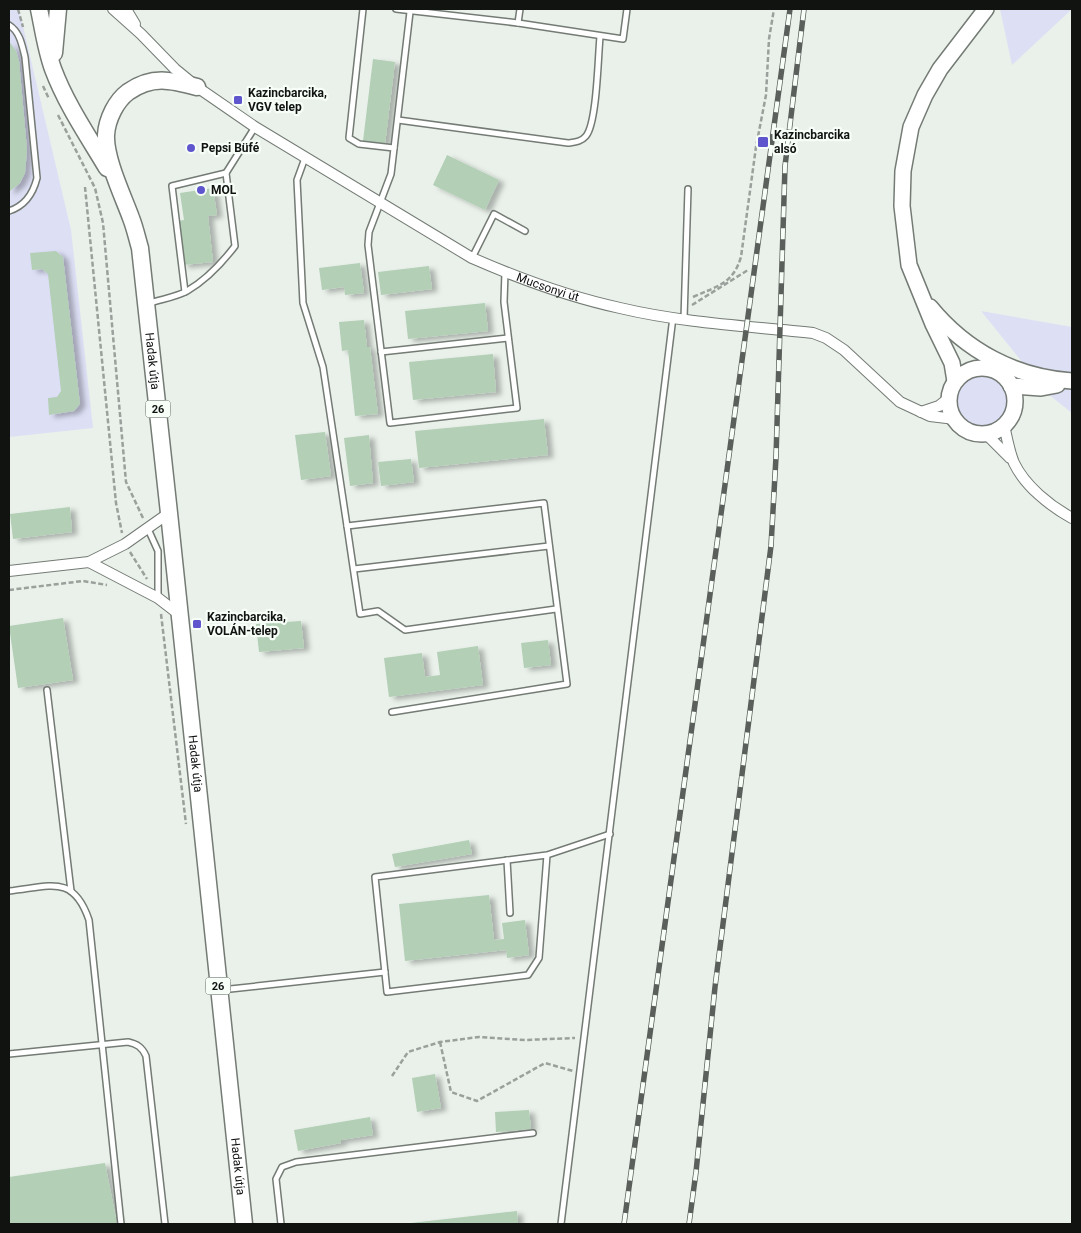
<svg xmlns="http://www.w3.org/2000/svg" width="1081" height="1233" viewBox="0 0 1081 1233" font-family="Roboto,sans-serif">
<style>
.green{fill:#dddff5}
.building{fill:#b3cfb6;filter:url(#shadow)}
.lines{fill:none;stroke-linecap:round;stroke-linejoin:round}
.lane-casing{stroke:#747b75;stroke-width:8}
.street-casing{stroke:#747b75;stroke-width:12}
.secondary-casing{stroke:#747b75;stroke-width:18}
.primary-casing{stroke:#747b75;stroke-width:19}
.path{stroke:#9aa09b;stroke-width:2.5;stroke-dasharray:5 2.5;stroke-linecap:butt}
.lane{stroke:#fff;stroke-width:5}
.street{stroke:#fff;stroke-width:10}
.secondary{stroke:#fff;stroke-width:15}
.primary{stroke:#fff;stroke-width:16}
.rail-casing{stroke:#5b5f5b;stroke-width:5.5}
.rail{stroke:#f6fef7;stroke-width:4;stroke-dasharray:11;stroke-linecap:butt}
.poi-dot{fill:#5f56ce;stroke:#f6fef7;stroke-width:2}
.labels{text-anchor:middle;stroke-width:4.5;stroke-linejoin:round;paint-order:stroke}
.shield{fill:#f6fef7;stroke:#565a56;stroke-width:1}
.shield-label{font-size:11px;font-weight:bold;fill:#111311}
.poi-label{font-size:12px;font-weight:bold;fill:#111311;stroke:#f6fef7;text-anchor:start}
.street-label{font-size:12px;fill:#111311;stroke:#f6fef7}
</style>
<defs>
<filter id="shadow"><feDropShadow dx="5.5" dy="3" stdDeviation="2.5" flood-color="#0004"/></filter>
</defs>
<rect width="100%" height="100%" fill="#e9f1ea"/>
<g class="green">
<polygon points="9,9 18,9 21,18 71,230 93,428 9,437"/>
<polygon points="1000,9 1072,9 1012,65"/>
<polygon points="981,311 1072,327 1072,413 1048,394"/>
<circle cx="982" cy="401" r="31"/>
</g>
<g class="building">
<polygon points="9,41 16,51 19,61 27,150 25,173 20,183 9,192"/>
<polygon points="373,59 395,62 385,144 363,141"/>
<polygon points="447,155 499,180 485,210 433,185"/>
<polygon points="213,188 217,215 208,216 213,262 183,265 178,221 184,220 180,193"/>
<polygon points="56,251 63,257 80,404 74,411 49,415 48,398 57,397 61,391 48,274 42,269 32,270 30,253"/>
<polygon points="360,263 364,293 345,295 344,287 322,290 319,268"/>
<polygon points="429,266 432,289 381,295 378,272"/>
<polygon points="485,303 488,331 408,339 405,311"/>
<polygon points="364,320 367,347 370,347 378,414 355,416 348,350 342,351 339,322"/>
<polygon points="493,354 496,392 413,400 409,362"/>
<polygon points="544,419 548,455 419,468 415,431"/>
<polygon points="325,432 331,476 301,480 295,435"/>
<polygon points="369,435 373,483 350,486 344,438"/>
<polygon points="411,459 414,482 381,486 378,462"/>
<polygon points="70,507 72,532 13,539 10,514"/>
<polygon points="63,618 73,680 18,688 9,626"/>
<polygon points="301,621 304,648 259,652 256,624"/>
<polygon points="548,640 551,665 524,668 521,643"/>
<polygon points="478,646 483,685 389,697 384,658 422,653 425,677 440,675 437,652"/>
<polygon points="469,840 472,854 395,867 392,854"/>
<polygon points="489,895 494,940 504,939 502,923 525,920 529,955 507,958 506,950 405,961 399,904"/>
<polygon points="435,1074 441,1108 417,1112 412,1078"/>
<polygon points="529,1110 531,1129 496,1132 495,1112"/>
<polygon points="370,1117 373,1135 341,1140 341,1143 298,1151 294,1130"/>
<polygon points="105,1163 117,1224 9,1224 9,1177"/>
<polygon points="517,1211 518,1224 411,1224 411,1223"/>
</g>
<g class="lines">
<defs>
<g id="lane">
<polyline points="363,9 349,138 359,144 394,148"/>
<polyline points="396,9 518,23 623,39 627,9"/>
<polyline points="410,12 391,174 369,232 368,245 390,423 517,408 504,302 505,272"/>
<polyline points="518,23 520,9"/>
<path d="M9 25C20 32 22 45 25 57L37 178C33 194 25 206 9 211"/>
<path d="M398 120 568 143C575 142 581 142 586 136 597 123 598 56 600 37"/>
<polyline points="305,158 297,180 303,303 323,367 347,526 544,503 567,684 392,712"/>
<polyline points="472,258 494,214 525,231"/>
<polyline points="185,292 172,186 226,173"/>
<path d="M150 303C162 299 176 297 187 291 206 280 222 263 235 246L226 173 255 127"/>
<polyline points="684,319 688,189"/>
<polyline points="381,352 508,338"/>
<polyline points="347,526 360,614 378,611 405,630 556,609"/>
<polyline points="148,529 158,551 158,598"/>
<polyline points="354,569 549,546"/>
<polyline points="47,690 71,891"/>
<polyline points="547,855 375,877 387,992 528,975 539,958 547,855 610,834"/>
<polyline points="507,860 510,913"/>
<path d="M9 891C49 887 73 873 89 920L121 1224"/>
<polyline points="221,990 385,972"/>
<path d="M9 1054 128 1042C137 1044 142 1047 146 1056L165 1224"/>
<polyline points="281,1224 276,1179 282,1167 296,1162 533,1133"/>
<polyline points="561,1224 673,317"/>
</g>
<g id="street">
<path id="s1" d="M113 9 141 34 175 69 197 87 255 127 472 258C520 279 569 297 620 308 683 323 749 326 813 333L826 338 844 350 900 402 930 416 955 419"/>
<polyline points="126,9 135,24"/>
<polyline points="921,412 939,406 949,398"/>
<path d="M1004 425C1007 438 1009 451 1014 463 1025 486 1050 506 1072 518"/>
<polyline points="985,433 1010,458"/>
<polyline points="89,562 158,598 180,615"/>
<polyline points="9,571 89,562 125,544 169,513"/>
</g>
<g id="secondary">
<path d="M930 307C966 351 1015 377 1072 381"/>
<circle cx="982" cy="401" r="33"/>
<polyline points="955,381 952,363 933,324 909,265 902,206 903,171 911,127 925,95 940,69 986,9"/>
<polyline points="1011,386 1041,388 1057,385"/>
</g>
<g id="primary">
<path d="M39 9C43 28 46 50 53 69 66 104 88 136 107 168"/>
<polyline points="54,53 58,9"/>
<path id="s2" d="M197 87C171 80 152 75 128 92 116 101 107 119 106 135 105 159 123 196 131 218 135 228 137 238 140 248L169 513 244 1224"/>
</g>
</defs>
<use href="#lane" class="lane-casing"/>
<use href="#street" class="street-casing"/>
<use href="#secondary" class="secondary-casing"/>
<use href="#primary" class="primary-casing"/>
<g class="path">
<polyline points="18,9 23,27"/>
<polyline points="43,86 49,99"/>
<polyline points="58,115 95,188 103,223 126,482 143,518"/>
<polyline points="85,187 116,503 122,533"/>
<path d="M693 297C717 286 733 284 741 257L756 147 766 95 769 39 774 9"/>
<polyline points="692,305 748,270"/>
<polyline points="130,552 147,579"/>
<polyline points="9,590 83,581 107,585"/>
<polyline points="161,614 186,824"/>
<polyline points="440,1042 451,1092 477,1101 545,1063 573,1071"/>
<polyline points="392,1076 408,1052 440,1042 479,1037 525,1040 575,1038"/>
</g>
<use href="#lane" class="lane"/>
<use href="#street" class="street"/>
<use href="#secondary" class="secondary"/>
<use href="#primary" class="primary"/>
<defs>
<g id="rail">
<polyline points="624,1224 790,9"/>
<polyline points="689,1224 696,1172 715,987 771,546 776,457 785,166 804,9"/>
</g>
</defs>
<use href="#rail" class="rail-casing"/>
<use href="#rail" class="rail"/>
</g>
<g class="poi-dot">
<rect x="233" y="95" width="10" height="10" rx="2.5"/>
<rect x="757" y="136" width="12" height="12" rx="2.5"/>
<circle cx="191" cy="148" r="5"/>
<circle cx="201" cy="190" r="5"/>
<rect x="192" y="619" width="10" height="10" rx="2.5"/>
</g>
<g class="labels">
<g class="shield">
<rect x="145.5" y="400.5" width="25" height="17" rx="4"/>
<rect x="205.5" y="977.5" width="25" height="17" rx="4"/>
</g>
<g class="shield-label">
<text x="158" y="413">26</text>
<text x="218" y="990">26</text>
</g>
<g class="poi-label">
<text x="248" y="97">Kazincbarcika,<tspan x="248" dy="14">VGV telep</tspan></text>
<text x="774" y="139">Kazincbarcika<tspan x="774" dy="14">alsó</tspan></text>
<text x="201" y="152">Pepsi Büfé</text>
<text x="211" y="194">MOL</text>
<text x="207" y="621">Kazincbarcika,<tspan x="207" dy="14">VOLÁN-telep</tspan></text>
</g>
<g class="street-label">
<text dy="4" stroke="none"><textPath href="#s1" startOffset="520">Mucsonyi út</textPath></text>
<text dy="4" stroke="none"><textPath href="#s2" startOffset="354">Hadak útja</textPath></text>
<text dy="4" stroke="none"><textPath href="#s2" startOffset="759">Hadak útja</textPath></text>
<text dy="4" stroke="none"><textPath href="#s2" startOffset="1164">Hadak útja</textPath></text>
</g>
</g>
<rect width="1081" height="1233" fill="none" stroke="#111311" stroke-width="20"/>
</svg>
